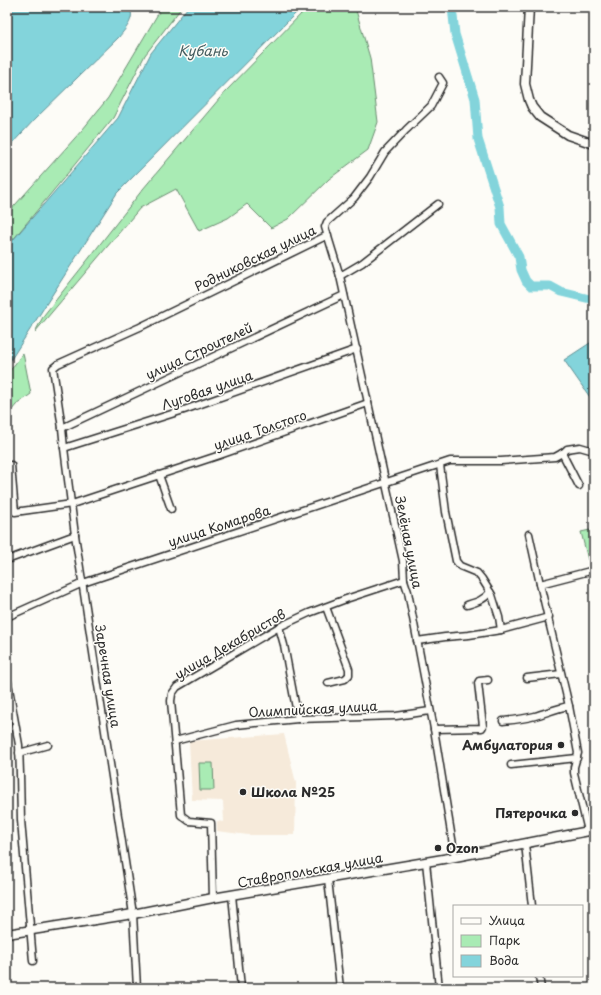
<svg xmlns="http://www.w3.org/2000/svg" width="601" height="995" viewBox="0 0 601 995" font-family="'Playpen Sans',sans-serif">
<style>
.built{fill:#f6eada}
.green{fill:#a9ebb4;stroke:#6a8b70}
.water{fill:#83d4db;stroke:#609095}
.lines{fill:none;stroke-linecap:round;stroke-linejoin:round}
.river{stroke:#83d4db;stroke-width:9}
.street-casing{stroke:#2b2b2b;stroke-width:9}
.secondary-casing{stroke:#2b2b2b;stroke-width:11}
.street{stroke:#fdfcf7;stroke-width:6}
.secondary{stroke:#fdfcf7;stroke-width:8}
.poi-dot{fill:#2b2b2b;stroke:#fdfcf7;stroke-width:1.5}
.labels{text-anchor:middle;stroke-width:3;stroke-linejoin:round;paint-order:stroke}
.street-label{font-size:13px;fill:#2b2b2b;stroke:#fdfcf7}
.poi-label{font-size:13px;font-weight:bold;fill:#2b2b2b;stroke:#fdfcf7;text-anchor:end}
.water-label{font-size:14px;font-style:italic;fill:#455e60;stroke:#fdfcf7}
</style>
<rect width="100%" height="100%" fill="#fdfcf7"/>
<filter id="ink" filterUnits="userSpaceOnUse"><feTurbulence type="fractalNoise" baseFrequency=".025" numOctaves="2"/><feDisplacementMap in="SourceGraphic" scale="8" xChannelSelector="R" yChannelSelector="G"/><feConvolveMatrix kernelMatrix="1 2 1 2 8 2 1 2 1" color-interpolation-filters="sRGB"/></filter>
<g filter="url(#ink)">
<polygon class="built" points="284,734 296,783 295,835 248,835 217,831 217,821 224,822 223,801 192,800 189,741"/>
<g class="green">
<polygon points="162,7 182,7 145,55 113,118 7,247 7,214 83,129 108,98"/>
<polygon points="309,7 355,7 370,58 378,122 368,150 329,179 288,219 271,228 247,204 228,218 199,231 176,189 140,208 35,332 44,315 90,257 143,189 225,92 305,10"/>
<polygon points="23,353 31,394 16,405 7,416 7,375"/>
<polygon points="590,530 594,546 594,558 588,560 581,532"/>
<polygon points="199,763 213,763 214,790 200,790"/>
</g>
<g class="water">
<path d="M7 7H129C136 18 126 28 119 37L35 119 7 149Z"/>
<polygon points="188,7 302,7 117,193 10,361 7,354 7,247 118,118 151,53"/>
<polygon points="593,341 594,343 594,403 564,360"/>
</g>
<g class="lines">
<polyline class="river" points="452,7 455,34 475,99 478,139 500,207 501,224 519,257 521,270 526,281 531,286 550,286 561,292 594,300"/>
<defs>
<g id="street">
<polyline points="439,77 443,83 431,106 406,130 385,152 370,177 354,198 327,222 325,227 340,276 403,561 404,580 408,592 434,729 455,857"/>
<polyline points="340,276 362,263 438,204"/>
<polyline points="62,428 344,295"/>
<polyline points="64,448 184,410 357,349"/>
<polyline points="562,453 579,486"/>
<polyline points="11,465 15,512 72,504 220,455 368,403"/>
<polyline points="440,465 446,512 456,561 460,566 477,573 482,579 492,595 499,617 501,630"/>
<polyline points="159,475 171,509"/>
<polyline points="529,534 540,584"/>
<polyline points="7,560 75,535"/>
<path d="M467 605C477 602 484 600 490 592"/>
<polyline points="326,607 349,669 349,675 345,679 328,683"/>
<polyline points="7,617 83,583 444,463 450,461 501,461 555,457 564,452 567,449 580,447 594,451"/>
<polyline points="279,627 284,645 298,719"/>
<polyline points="417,641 445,637 469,635 501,630 549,617"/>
<polyline points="7,677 19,745 20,774 21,820 33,961"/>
<polyline points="527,678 561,674"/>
<path d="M503 721C513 720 524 719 535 716 546 713 557 708 569 706"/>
<polyline points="434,729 482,728 483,726 478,683 479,681 488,680"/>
<polyline points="175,741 236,725 298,719 396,716 430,711"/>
<polyline points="19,753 48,745"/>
<polyline points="511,765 577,758"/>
<polyline points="588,831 574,773 574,767 578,753 569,706 540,584 594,570"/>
<polyline points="525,844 532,906"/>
<polyline points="426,862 439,988"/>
<polyline points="328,879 340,988"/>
<polyline points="232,895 241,988"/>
<polyline points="213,898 211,823 189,821 181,815 171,701 172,694 177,687 279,627 309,613 346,599 404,580"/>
<polyline points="539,976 541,988"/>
<polyline points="137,988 133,914 75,535 64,448 62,428 53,368 58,364 140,327 224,286 328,235"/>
</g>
<g id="secondary">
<polyline points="529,7 525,84 529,100 532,107 540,117 568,135 594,144"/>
<polyline points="7,934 133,914 213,898 455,857 594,830"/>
</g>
</defs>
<use href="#street" class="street-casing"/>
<use href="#secondary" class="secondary-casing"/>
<use href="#street" class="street"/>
<use href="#secondary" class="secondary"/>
</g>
</g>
<g class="poi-dot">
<circle cx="561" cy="745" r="4"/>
<circle cx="243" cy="792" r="4"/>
<circle cx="575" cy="813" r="4"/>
<circle cx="438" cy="848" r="4"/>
</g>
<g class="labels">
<g class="street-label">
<text transform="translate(255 258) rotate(-26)" y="5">Родниковская улица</text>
<text transform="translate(199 351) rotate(-25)" y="5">улица Строителей</text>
<text transform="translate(207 390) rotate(-19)" y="5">Луговая улица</text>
<text transform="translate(260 430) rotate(-19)" y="5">улица Толстого</text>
<text transform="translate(219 526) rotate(-18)" y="5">улица Комарова</text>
<text transform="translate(409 542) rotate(79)" y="5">Зелёная улица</text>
<text transform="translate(230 644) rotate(-30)" y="5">улица Декабристов</text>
<text transform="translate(108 676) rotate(81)" y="5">Заречная улица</text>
<text transform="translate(313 709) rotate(-3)" y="5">Олимпийская улица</text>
<text transform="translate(310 870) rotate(-10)" y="5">Ставропольская улица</text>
</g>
<g class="poi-label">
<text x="553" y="750">Амбулатория</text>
<text x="251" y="797" text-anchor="start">Школа №25</text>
<text x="567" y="818">Пятерочка</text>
<text x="446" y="853" text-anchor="start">Ozon</text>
</g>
<g class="water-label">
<text x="203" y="56">Кубань</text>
</g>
</g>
<rect width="601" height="995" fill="none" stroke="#fdfcf7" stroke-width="24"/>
<rect x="12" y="12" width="577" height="971" fill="none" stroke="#2b2b2b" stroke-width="1.5" filter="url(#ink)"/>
<rect x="453" y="905" width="130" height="72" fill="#fdfcf7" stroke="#a9a8a5"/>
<rect x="461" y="918" width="20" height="6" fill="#fdfcf7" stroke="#a9a8a5"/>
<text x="489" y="925" font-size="12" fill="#2b2b2b">Улица</text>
<rect x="461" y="935" width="20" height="12" fill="#a9ebb4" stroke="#a9a8a5"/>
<text x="489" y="945" font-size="12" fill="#2b2b2b">Парк</text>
<rect x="461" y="955" width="20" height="12" fill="#83d4db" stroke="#a9a8a5"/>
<text x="489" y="965" font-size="12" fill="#2b2b2b">Вода</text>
</svg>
